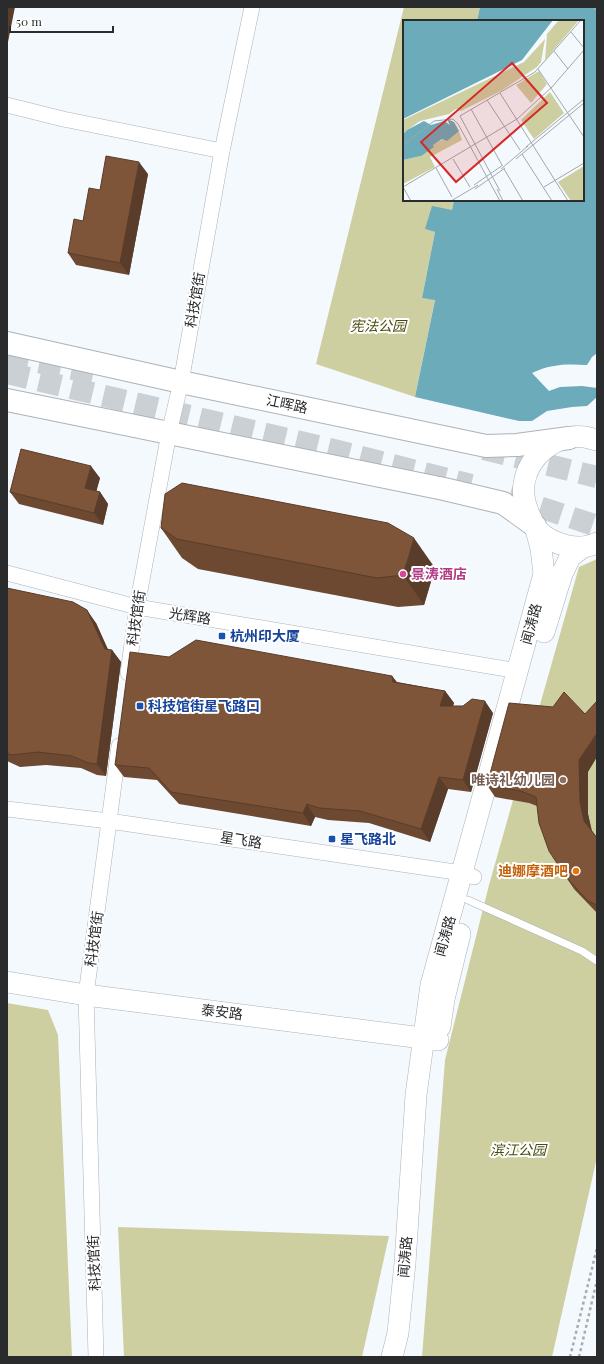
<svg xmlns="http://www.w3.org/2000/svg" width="604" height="1364" viewBox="0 0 604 1364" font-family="'Playfair Display','Noto Sans SC',serif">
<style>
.green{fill:#cdcfa0}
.water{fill:#6babba}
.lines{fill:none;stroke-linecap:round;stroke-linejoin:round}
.highway-tunnel{stroke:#cbd0d4;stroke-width:22;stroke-dasharray:22 11;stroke-linecap:butt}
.lane-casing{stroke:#acb2b8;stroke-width:8}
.street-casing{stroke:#acb2b8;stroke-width:16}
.secondary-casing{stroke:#acb2b8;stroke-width:22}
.primary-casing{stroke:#acb2b8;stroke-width:24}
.path{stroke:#a8acb0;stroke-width:2.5;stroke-dasharray:3 3;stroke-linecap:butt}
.lane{stroke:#fff;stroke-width:7}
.street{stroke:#fff;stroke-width:15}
.secondary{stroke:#fff;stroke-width:21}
.primary{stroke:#fff;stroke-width:22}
.wall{fill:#6d4932}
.shaded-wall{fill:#593c29}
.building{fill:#7f553a;stroke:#593c29}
.hotel-dot{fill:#d1479c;stroke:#fff;stroke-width:1.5}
.transit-dot{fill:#1a4fb4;stroke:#fff;stroke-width:1.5}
.education-dot{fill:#8d6e63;stroke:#fff;stroke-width:1.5}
.food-dot{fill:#e8710a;stroke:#fff;stroke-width:1.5}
.labels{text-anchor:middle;stroke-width:4;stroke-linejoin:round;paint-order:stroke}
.street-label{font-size:14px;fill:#292b2d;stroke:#fff}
.park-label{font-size:14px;font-style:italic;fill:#4a4b0e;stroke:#fff}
.hotel-label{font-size:14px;font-weight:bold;fill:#b23c85;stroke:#fff;text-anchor:start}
.transit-label{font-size:14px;font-weight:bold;fill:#164399;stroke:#fff;text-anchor:start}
.education-label{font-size:14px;font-weight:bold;fill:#785e54;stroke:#fff;text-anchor:end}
.food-label{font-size:14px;font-weight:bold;fill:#c56008;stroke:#fff;text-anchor:end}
.inset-road{fill:none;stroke:#a3a7aa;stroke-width:1}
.view{fill:#d62828;fill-opacity:0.15;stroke:#d62828;stroke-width:2}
.inset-edge{fill:none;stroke:#292b2d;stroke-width:2}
</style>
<rect width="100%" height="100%" fill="#f4f9fe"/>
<g class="green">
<polygon points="404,7 480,7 477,21 404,21 404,200 454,200 452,210 425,229 435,232 422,298 435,299 415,397 316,364"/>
<polygon points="597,559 597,1157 552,1357 422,1357 445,1060 489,885 579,567"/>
<polygon points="7,1003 48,1010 58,1035 72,1357 7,1357"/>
<polygon points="118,1227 389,1236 362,1357 124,1357"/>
</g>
<path class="water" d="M480 7H597V353L592 357 587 365C566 364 551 364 532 373L549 391 560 387 582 386 597 388V397L587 406 572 407 547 411 532 421H519L415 397 435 300 422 298 435 232 425 229 432 206 452 210 454 200H583V21H477Z"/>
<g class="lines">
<g class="highway-tunnel">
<polyline points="7,356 99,374"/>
<polyline points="7,373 330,449 471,485"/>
<polyline points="484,449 597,477"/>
<polyline points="509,497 597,526"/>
</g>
<defs>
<polyline id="lane" points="468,900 582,951 597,961"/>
<g id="street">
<polyline points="7,105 63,119 222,151"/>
<polyline points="7,573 137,607 518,671"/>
<polyline points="128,673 137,607 169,433 181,382 222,151 252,7"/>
<polyline points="7,809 109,821 462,873 474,877"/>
<polyline points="96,1357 86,995 119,746"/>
</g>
<g id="secondary">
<path d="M597 440C593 439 589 438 585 437 556 433 528 456 524 484 522 495 525 504 529 514 531 517 532 522 534 525 543 540 566 548 582 547 587 547 592 545 597 543"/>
<polyline points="544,632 562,574 570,557 583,547"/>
<polyline points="7,982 86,995 438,1040"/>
<polyline points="440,1027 444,999 460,934"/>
<polyline points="392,1357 398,1333 405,1263 416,1095 431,985 544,574 541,548 535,526"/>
</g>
<g id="primary">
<polyline points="7,343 181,382 486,446 517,445 569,438"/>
<polyline points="7,400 444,489 503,503 535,526"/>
</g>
</defs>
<use href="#lane" class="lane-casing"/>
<use href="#street" class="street-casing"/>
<use href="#secondary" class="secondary-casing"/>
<use href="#primary" class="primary-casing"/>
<g class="path">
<polyline points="594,7 597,10"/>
<polyline points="570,1357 597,1248"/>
<polyline points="579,1357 597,1280"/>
</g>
<use href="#lane" class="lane"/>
<use href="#street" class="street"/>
<use href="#secondary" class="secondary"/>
<use href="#primary" class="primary"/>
</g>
<g class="wall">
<polygon points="148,174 129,275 76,265 68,253 83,221 100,190"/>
<polygon points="100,478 96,491 100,492 108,504 103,525 19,504 10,492"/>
<polygon points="161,528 435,568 424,605 398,607 198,569 182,558"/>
<polygon points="7,588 96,623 108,650 112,650 121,662 106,776 97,775 81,768 46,765 20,767 7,761"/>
<polygon points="169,657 392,676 397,682 445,691 454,703 453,706 493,713 471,792 448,789 430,842 369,823 328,820 315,817 311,826 179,804 157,780 124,777 115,765"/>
<polygon points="585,714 588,772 588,814 592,831 597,838 597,913 574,889 566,877 537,806 529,803 495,797 487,785"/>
</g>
<g class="shaded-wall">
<polygon points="7,7 15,7 7,47"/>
<polygon points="139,162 148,174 129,275 120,263"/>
<polygon points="91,466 100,478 94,500 85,488"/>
<polygon points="100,492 108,504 103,525 94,513"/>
<polygon points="414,538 435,568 424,605 403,575"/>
<polygon points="87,610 96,623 111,656 112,650 121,662 106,776 97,764"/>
<polygon points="392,676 400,688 393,682"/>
<polygon points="445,691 454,703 449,718 440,706"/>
<polygon points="485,701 493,713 471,792 463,780"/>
<polygon points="597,733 597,757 588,772 588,814 592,833 584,821 580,802 579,760"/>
<polygon points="439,777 448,789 430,842 421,829"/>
<polygon points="307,804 315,817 311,826 303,813"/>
</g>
<g class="building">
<polygon points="106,156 139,162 120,263 68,253 74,219 83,221 89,188 100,190"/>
<polygon points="21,449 91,466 85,488 100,492 94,513 10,492"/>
<polygon points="182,483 388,523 414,538 403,575 377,578 177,539 161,528 165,494"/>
<polygon points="7,588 73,602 87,610 105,649 112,650 97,764 88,763 72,756 38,752 11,755 7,753"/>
<polygon points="196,640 392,676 393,682 445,691 440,706 463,706 472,699 485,701 463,780 439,777 421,829 360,811 319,808 307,804 303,813 171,792 149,768 115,765 130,652 169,657"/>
<polygon points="564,692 585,714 597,701 597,733 579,760 580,802 584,821 597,838 597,905 588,901 566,877 549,851 539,823 536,797 521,791 487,785 509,703 553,707"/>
</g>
<circle class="hotel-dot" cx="403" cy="574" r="4"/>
<g class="transit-dot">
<rect x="218" y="632" width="8" height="8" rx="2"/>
<rect x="136" y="702" width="8" height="8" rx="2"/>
<rect x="328" y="835" width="8" height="8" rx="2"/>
</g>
<circle class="education-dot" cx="563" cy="780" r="4"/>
<circle class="food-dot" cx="576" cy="871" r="4"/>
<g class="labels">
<g class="street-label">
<text transform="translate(195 300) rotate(-80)" y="5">科技馆街</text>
<text transform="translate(287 404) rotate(12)" y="5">江晖路</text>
<text transform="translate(190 616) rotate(9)" y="5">光辉路</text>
<text transform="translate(136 618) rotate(-82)" y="5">科技馆街</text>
<text transform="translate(531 624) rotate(-75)" y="5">闻涛路</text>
<text transform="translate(241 840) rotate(9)" y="5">星飞路</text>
<text transform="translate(445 936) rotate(-74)" y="5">闻涛路</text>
<text transform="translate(94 939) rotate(-82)" y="5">科技馆街</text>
<text transform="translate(222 1012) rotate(7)" y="5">泰安路</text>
<text transform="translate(405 1257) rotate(-85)" y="5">闻涛路</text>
<text transform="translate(94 1263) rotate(-92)" y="5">科技馆街</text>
</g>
<g class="park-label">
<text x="378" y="331">宪法公园</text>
<text x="518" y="1155">滨江公园</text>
</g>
<g class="hotel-label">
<text x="411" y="579">景涛酒店</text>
</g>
<g class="transit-label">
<text x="230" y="641">杭州印大厦</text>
<text x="148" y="711">科技馆街星飞路口</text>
<text x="340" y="844">星飞路北</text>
</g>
<g class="education-label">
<text x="555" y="785">唯诗礼幼儿园</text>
</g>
<g class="food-label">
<text x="568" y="876">迪娜摩酒吧</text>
</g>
</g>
<g transform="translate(403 20)">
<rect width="181" height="181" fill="#f4f9fe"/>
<path d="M156 0H176L142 40 144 14ZM142 19 138 42 134 47 98 71 58 91 53 89 46 94 17 101 0 113V100L121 42ZM136 51 144 64 128 83 113 65ZM147 72 161 93 131 119 118 100ZM56 111 59 120 27 137 32 147 0 164V140L18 136 29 125ZM181 146V181H168L155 162Z" fill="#cdcfa0"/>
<path d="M0 0H150L119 40 0 99ZM44 99 51 102 56 111 44 121 39 119 30 125 31 127 18 136 0 140V114L4 110 21 101 28 105 41 101 47 105Z" fill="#6babba"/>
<path class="inset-road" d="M168 12 181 28M151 31 165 49M135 49 181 117M97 73 165 181M84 80 117 130M68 89 99 145M0 125 31 101 50 99 55 104 97 181M123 127 181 79M119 134 149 181M50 139 67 167M113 139 181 83M33 148 49 177M98 149 125 126M101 149 120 181M71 165 100 145M0 167 114 99 149 67 181 30M0 167 8 181M141 167 181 143M72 169 102 148M94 169 100 181M97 171 57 96 132 52 178 0M48 181 75 165"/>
<path class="view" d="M109 43 144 83 53 162 18 122Z"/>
<rect width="181" height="181" class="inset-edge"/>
</g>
<rect width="604" height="1364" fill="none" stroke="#292b2d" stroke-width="16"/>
<path d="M10 26v6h103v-6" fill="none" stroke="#292b2d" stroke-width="2"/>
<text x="16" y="26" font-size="12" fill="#292b2d" stroke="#ffffff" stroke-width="3" paint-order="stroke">50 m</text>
</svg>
